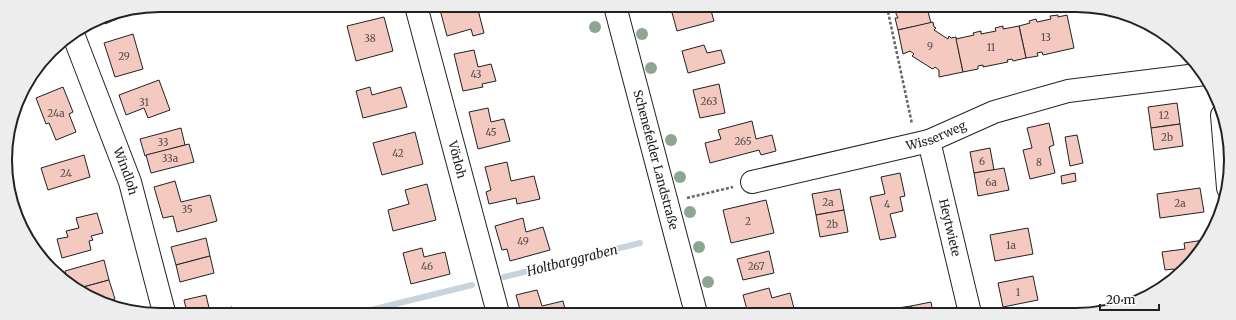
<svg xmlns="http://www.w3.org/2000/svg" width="1236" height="320" viewBox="0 0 1236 320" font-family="Merriweather,serif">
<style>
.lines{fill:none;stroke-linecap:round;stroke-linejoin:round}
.stream{stroke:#c7d3dd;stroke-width:6}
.building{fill:#f3c9c0;stroke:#222}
.minor-casing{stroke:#222;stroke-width:24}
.major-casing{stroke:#222;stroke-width:24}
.path{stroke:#646464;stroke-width:2.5;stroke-dasharray:3 2;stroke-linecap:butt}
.minor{stroke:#fff;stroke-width:22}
.major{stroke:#fff;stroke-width:22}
.tree{fill:#8da692}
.labels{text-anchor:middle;stroke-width:3;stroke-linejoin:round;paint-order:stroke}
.number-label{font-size:10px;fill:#564c4a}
.street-label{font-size:12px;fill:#222;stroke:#fff}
.water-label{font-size:13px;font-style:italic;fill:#222;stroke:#fff}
.rim{fill:none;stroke:#222;stroke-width:2}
</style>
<rect width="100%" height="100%" fill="#fff"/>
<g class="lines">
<g class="stream">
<polyline points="504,277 640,243"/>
<polyline points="363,312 472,285"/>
</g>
</g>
<g class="building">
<polygon points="439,6 465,6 465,9 477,6 484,33 473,36 471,29 447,36"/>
<polygon points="681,7 694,7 696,11 710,7 714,21 677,31 671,9"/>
<polygon points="893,7 930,7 931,12 928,12 931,23 898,30 895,18 898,18"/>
<polygon points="141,9 105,24 102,17"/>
<polygon points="1058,15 1058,17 1067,15 1074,48 1043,55 1042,52 1037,53 1038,56 1026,58 1019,26 1030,23 1029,21 1036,19 1037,22 1051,19 1050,16"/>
<polygon points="384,17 393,51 356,61 347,26"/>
<polygon points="933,22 934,27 936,28 934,30 948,39 949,36 951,38 956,37 963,72 939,77 939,70 935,67 933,69 931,68 912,56 914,54 910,51 903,54 898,30"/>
<polygon points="1003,26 1003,29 1019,26 1026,58 1013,61 1012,59 1007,60 1008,62 983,67 983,65 978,66 978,69 963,72 956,39 974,35 973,33 981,31 981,34 996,31 995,28"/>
<polygon points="133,34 143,69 115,77 104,43"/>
<polygon points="704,45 707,53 721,50 725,63 688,73 682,51"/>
<polygon points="474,50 478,67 491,64 496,81 482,84 483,87 463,91 454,54"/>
<polygon points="159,80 170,110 148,118 144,108 126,115 119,95"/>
<polygon points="719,84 725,113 700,118 693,90"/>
<polygon points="63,87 73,112 69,114 76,132 56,140 49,123 46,124 36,98"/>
<polygon points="370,87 372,95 401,87 407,107 363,118 356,91"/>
<polygon points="1177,103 1180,124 1151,128 1148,107"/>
<polygon points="488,108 491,122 504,119 510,141 478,149 469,112"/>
<polygon points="752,121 756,139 772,135 776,151 761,155 759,150 710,163 705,143 721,139 718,130"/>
<polygon points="1049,123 1054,145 1049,147 1055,173 1030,179 1023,150 1032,148 1027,128"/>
<polygon points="1180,124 1183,146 1154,150 1151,128"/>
<polygon points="181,128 185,145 145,156 140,139"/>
<polygon points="415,132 423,164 382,175 373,143"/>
<polygon points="1077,135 1083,163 1070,166 1065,137"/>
<polygon points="189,144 194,162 151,173 146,155"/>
<polygon points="990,148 994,170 974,173 970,152"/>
<polygon points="84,155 90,177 48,190 41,168"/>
<polygon points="507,162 511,181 534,176 540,199 517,204 516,198 489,204 486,192 491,190 485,167"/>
<polygon points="1004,168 1009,190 978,196 974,173"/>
<polygon points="900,173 905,196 900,197 903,211 890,214 896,237 880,240 870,197 885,194 881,177"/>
<polygon points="1075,173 1076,181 1062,184 1061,176"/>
<polygon points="175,181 181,202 210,195 217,221 177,232 173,216 163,218 154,187"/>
<polygon points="427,184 436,220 393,231 388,210 409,204 405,190"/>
<polygon points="1200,188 1204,212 1160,218 1157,194"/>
<polygon points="840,189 844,210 816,215 812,194"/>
<polygon points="766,200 774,233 731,243 723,210"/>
<polygon points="844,210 848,232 820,237 816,215"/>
<polygon points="97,213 103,233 91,236 93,240 89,241 91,250 62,258 57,239 68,237 66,231 79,228 76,218"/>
<polygon points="523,218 526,232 543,227 550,250 510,261 507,249 502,250 495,226"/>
<polygon points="1028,228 1033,254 995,261 990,235"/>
<polygon points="206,238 210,256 176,265 171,247"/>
<polygon points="1204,240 1205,244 1182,272 1175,273 1174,269 1165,270 1162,252 1185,249 1184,243"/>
<polygon points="422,248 424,257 445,252 450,274 411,284 403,253"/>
<polygon points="769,251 774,273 743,280 737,259"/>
<polygon points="210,256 214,273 180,282 176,265"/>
<polygon points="104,260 109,280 76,289 68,282 65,271"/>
<polygon points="1033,276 1038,300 1003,307 998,283"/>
<polygon points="109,280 115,299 107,301 104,302 82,294 76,289"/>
<polygon points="769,288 772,298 790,293 795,312 748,313 743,295"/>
<polygon points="537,290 542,306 563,301 566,313 521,313 516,295"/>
<polygon points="206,295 210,312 187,312 184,300"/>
<polygon points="931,302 933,313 912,313 911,306"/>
<polygon points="911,306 912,313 892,313 891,309"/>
<polygon points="232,307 233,312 212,312"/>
</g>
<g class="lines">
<defs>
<g id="minor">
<path id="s1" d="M416 6 498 313"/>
<path id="s2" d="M73 34 130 182 164 312"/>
<polyline points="1222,115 1228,188"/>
<path id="s3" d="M929 141 970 313"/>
<path id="s4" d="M752 182 929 141 994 112 1068 91 1205 74"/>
</g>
<g id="major">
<path id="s5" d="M615 6 696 313"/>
</g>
</defs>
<use href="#minor" class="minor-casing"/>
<use href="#major" class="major-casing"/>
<g class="path">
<polyline points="887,7 912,124"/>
<polyline points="997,12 997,8"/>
<polyline points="687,198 733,187"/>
</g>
<use href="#minor" class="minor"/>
<use href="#major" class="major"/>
</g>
<g class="tree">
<circle cx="595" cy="27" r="6"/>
<circle cx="642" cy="34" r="6"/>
<circle cx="651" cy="68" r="6"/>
<circle cx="671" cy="140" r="6"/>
<circle cx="680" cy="177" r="6"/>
<circle cx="690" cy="212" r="6"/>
<circle cx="699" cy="247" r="6"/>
<circle cx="708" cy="282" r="6"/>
</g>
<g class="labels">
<g class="number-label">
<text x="1046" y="41">13</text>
<text x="370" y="42">38</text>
<text x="930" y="50">9</text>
<text x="991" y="51">11</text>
<text x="124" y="60">29</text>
<text x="476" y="78">43</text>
<text x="709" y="105">263</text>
<text x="144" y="106">31</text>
<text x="56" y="117">24a</text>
<text x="1164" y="119">12</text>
<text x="491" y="136">45</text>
<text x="1167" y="141">2b</text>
<text x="743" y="145">265</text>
<text x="163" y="146">33</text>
<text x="398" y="157">42</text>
<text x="170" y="162">33a</text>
<text x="982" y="165">6</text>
<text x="1039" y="166">8</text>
<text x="66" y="177">24</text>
<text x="991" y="186">6a</text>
<text x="828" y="206">2a</text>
<text x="1180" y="207">2a</text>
<text x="887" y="208">4</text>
<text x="187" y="213">35</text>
<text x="748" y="225">2</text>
<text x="832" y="228">2b</text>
<text x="523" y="245">49</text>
<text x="1011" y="249">1a</text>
<text x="427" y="270">46</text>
<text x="756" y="270">267</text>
<text x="1018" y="296">1</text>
</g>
<g class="street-label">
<text dy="4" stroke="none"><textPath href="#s4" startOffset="190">Wisserweg</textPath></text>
<text dy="4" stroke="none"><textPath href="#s1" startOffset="159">Vörloh</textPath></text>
<text dy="4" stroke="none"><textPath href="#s5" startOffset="159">Schenefelder Landstraße</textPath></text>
<text dy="4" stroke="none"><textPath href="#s2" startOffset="147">Windloh</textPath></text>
<text dy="4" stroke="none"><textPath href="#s3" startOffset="89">Heytwiete</textPath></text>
</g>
<g class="water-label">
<text transform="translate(572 260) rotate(-14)" y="5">Holtbarggraben</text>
</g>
</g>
<path d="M0 0H1236V320H0ZM160 12H1076A148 148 0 0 1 1224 160V160A148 148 0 0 1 1076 308H160A148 148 0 0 1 12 160V160A148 148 0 0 1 160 12Z" fill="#ededed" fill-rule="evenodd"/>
<path class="rim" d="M160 12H1076A148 148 0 0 1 1224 160V160A148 148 0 0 1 1076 308H160A148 148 0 0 1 12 160V160A148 148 0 0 1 160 12Z"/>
<path d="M1100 304v6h59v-6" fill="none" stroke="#222222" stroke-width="2"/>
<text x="1106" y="304" font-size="12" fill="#222222" stroke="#ffffff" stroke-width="3" paint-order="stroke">20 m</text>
</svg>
